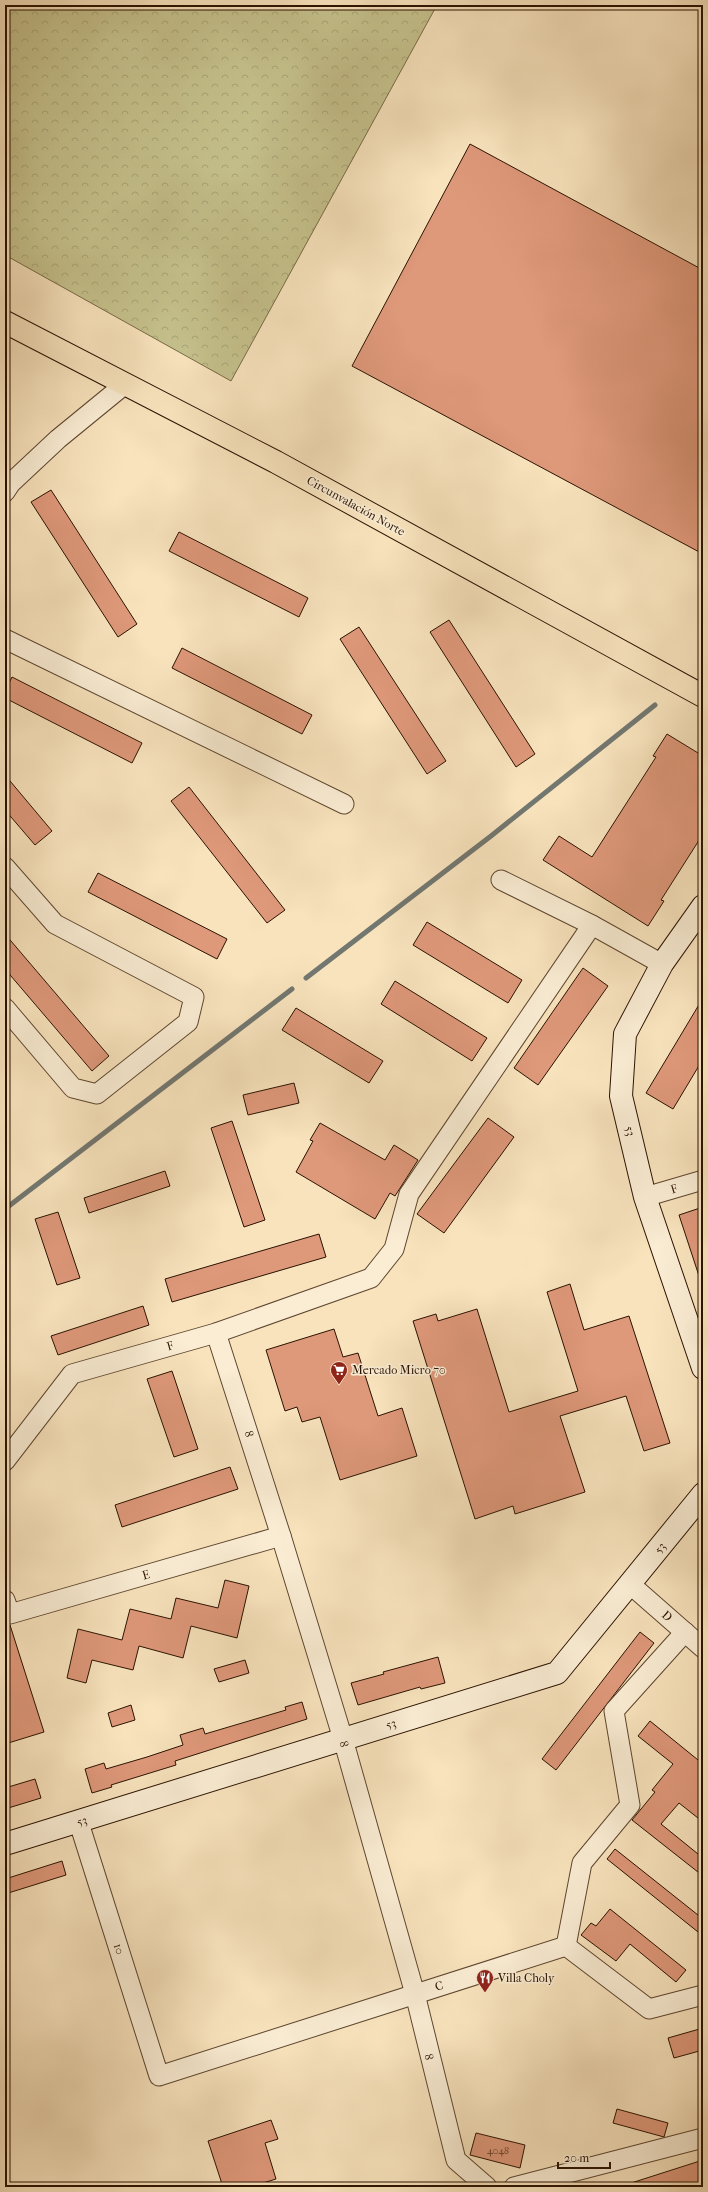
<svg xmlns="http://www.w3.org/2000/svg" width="708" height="2192" viewBox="0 0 708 2192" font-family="'IM FELL French Canon',serif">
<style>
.forest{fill:url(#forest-crowns);stroke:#786a46}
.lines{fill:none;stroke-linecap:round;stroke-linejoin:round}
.stream{stroke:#727770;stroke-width:5}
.building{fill:#de987a;stroke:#2b1200}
.street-casing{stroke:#5e462f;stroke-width:21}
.secondary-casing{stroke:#2b1200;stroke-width:24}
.primary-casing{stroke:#2b1200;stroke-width:24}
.street{stroke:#faedd4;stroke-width:19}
.secondary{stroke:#faedd4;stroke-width:22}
.primary{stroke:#f8e3bd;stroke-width:22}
.labels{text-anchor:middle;stroke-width:3;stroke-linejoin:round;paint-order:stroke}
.number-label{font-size:10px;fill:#58341e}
.street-label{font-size:12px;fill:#2b1200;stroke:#faedd4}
.poi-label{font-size:12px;fill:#2b1200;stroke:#faedd4;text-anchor:start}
</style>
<defs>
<pattern id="forest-crowns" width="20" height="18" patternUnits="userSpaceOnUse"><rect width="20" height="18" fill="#c5c18c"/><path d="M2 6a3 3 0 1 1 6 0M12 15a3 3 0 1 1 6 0" fill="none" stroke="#a9a577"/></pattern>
</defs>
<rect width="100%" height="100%" fill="#f8e3bd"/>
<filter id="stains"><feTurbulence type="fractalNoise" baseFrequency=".005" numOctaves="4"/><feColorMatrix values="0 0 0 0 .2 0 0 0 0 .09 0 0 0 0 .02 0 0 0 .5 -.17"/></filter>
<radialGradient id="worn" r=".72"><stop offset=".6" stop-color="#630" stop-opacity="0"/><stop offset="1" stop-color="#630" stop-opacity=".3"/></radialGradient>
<polygon class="forest" points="5,5 437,5 231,381 5,255"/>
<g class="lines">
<g class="stream">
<polyline points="306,978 491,836 655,705"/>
<polyline points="5,1209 292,989"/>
</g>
</g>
<g class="building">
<polygon points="470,144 703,270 703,554 352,366"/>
<polygon points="51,490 137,624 118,637 31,502"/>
<polygon points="179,532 308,598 299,617 169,551"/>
<polygon points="449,620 535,754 516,767 430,632"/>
<polygon points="359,627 446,761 427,774 340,639"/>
<polygon points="182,648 312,715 302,734 172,668"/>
<polygon points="12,677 142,743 132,763 5,698 5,691"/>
<polygon points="667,734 703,756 703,834 661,900 664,901 648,926 543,860 559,836 592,857 656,757 653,756"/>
<polygon points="5,775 52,831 35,845 5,810"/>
<polygon points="189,787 285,910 267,923 171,801"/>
<polygon points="98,873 227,939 217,959 88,892"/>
<polygon points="427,922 522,980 508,1003 413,945"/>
<polygon points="5,934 109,1056 92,1071 5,969"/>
<polygon points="583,968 608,986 538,1085 514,1068"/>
<polygon points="395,981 487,1038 472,1061 381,1004"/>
<polygon points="703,998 703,1059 673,1109 646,1093"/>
<polygon points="296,1008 383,1061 369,1083 282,1030"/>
<polygon points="294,1083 299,1103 248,1115 243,1095"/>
<polygon points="488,1118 514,1137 444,1233 417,1214"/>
<polygon points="232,1121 265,1220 244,1227 211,1128"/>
<polygon points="320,1123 385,1160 394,1145 418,1160 395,1196 390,1193 375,1219 296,1172 313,1141 310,1140"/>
<polygon points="165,1171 170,1186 89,1213 84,1198"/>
<polygon points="700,1208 703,1217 703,1278 700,1279 679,1215"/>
<polygon points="58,1212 80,1278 57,1285 35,1219"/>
<polygon points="319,1234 326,1257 172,1302 165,1279"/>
<polygon points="570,1284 584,1330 629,1316 670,1443 644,1451 626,1396 560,1416 585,1492 515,1514 513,1506 475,1519 413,1321 436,1314 438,1321 477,1309 509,1412 578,1391 547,1292"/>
<polygon points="143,1306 149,1325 58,1355 51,1336"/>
<polygon points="334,1329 343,1357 358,1353 378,1416 402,1408 417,1456 340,1480 320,1417 302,1422 297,1407 285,1411 266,1350"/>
<polygon points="172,1371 198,1449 174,1457 147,1379"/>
<polygon points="230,1467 238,1489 122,1527 115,1505"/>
<polygon points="225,1580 249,1586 237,1638 191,1626 183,1658 139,1646 133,1670 92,1660 86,1683 67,1678 78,1629 122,1640 130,1609 171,1619 176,1598 218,1608"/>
<polygon points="5,1623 10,1625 44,1732 5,1744"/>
<polygon points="640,1632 654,1643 556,1770 542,1759"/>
<polygon points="438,1657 445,1683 421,1689 420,1687 358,1705 351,1683 384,1674 383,1672"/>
<polygon points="245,1660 249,1673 219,1682 214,1669"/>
<polygon points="302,1702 307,1719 175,1761 176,1765 111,1785 112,1787 92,1793 85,1769 104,1763 106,1769 147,1757 183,1745 180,1735 203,1728 205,1734 286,1710 285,1707"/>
<polygon points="131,1705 135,1720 112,1727 108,1713"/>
<polygon points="650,1721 703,1764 703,1822 679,1803 661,1824 703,1858 703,1876 632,1820 655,1792 652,1790 673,1764 638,1736"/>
<polygon points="35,1779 41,1798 5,1809 5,1788"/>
<polygon points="615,1849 703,1919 703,1936 607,1859"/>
<polygon points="62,1861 66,1875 5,1894 5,1879"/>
<polygon points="610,1909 686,1970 676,1982 630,1944 616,1961 581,1935 591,1923 596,1926"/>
<polygon points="703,2028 703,2050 674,2058 668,2038"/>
<polygon points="617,2109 668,2123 664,2137 613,2123"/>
<polygon points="271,2120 278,2139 265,2143 276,2179 250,2187 223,2187 208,2141"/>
<polygon points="476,2133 525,2145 520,2168 470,2155"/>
<polygon points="703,2160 703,2181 685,2187 628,2187 628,2184"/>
</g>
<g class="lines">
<defs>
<g id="street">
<polyline points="5,492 11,483 58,439 124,385"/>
<polyline points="5,639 344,804"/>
<polyline points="5,867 55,924 194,997 188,1022 97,1094 73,1088 5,1008"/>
<polyline points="501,880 592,925 662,964"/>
<polyline points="645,1197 703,1180"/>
<polyline points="216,1333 281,1536 343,1739 415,1994 456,2160 487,2187"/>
<polyline points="5,1461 72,1374 216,1333 371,1278 394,1249 409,1194 592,925"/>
<polyline points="631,1585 703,1648"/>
<polyline points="5,1600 10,1614 281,1536"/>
<polyline points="79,1823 159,2076 566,1946"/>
<polyline points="566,1946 582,1863 630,1805 614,1711 685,1632"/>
<polyline points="566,1946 649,2009 703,1995"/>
<polyline points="514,2187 703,2138"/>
</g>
<g id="secondary">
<polyline points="703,906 662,964 625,1034 621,1096 645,1197 703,1368"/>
<polyline points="5,1844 557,1673 703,1494"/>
</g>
<polyline id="primary" points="5,322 276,462 703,696"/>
</defs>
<use href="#street" class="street-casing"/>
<use href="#secondary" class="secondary-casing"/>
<use href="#primary" class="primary-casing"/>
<use href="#street" class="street"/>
<use href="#secondary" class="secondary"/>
<use href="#primary" class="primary"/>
</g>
<defs>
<symbol id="supermarket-pin" viewBox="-11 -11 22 30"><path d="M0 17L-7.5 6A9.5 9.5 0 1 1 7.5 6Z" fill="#8f2418" stroke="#faedd4"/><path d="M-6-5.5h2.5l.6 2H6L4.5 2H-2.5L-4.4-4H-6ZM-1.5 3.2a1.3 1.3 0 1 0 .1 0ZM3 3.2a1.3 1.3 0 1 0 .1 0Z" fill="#fff"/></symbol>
<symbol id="restaurant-pin" viewBox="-11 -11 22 30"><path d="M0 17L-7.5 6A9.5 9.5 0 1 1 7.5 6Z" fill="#8f2418" stroke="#faedd4"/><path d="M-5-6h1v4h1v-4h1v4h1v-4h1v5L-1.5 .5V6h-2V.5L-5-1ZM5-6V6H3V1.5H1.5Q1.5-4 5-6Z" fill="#fff"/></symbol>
</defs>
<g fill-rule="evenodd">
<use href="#supermarket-pin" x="329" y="1360" width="20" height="27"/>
<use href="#restaurant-pin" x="475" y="1968" width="20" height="27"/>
</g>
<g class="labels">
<g class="number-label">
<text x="498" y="2154">4048</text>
</g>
<g class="street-label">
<text transform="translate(356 506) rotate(29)" y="4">Circunvalación Norte</text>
<text transform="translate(630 1131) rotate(77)" y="4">53</text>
<text transform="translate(674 1189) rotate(-17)" y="4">F</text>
<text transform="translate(170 1346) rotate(-16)" y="4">F</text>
<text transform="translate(249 1434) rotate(72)" y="4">8</text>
<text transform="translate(660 1548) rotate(-52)" y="4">53</text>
<text transform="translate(146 1575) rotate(-16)" y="4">E</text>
<text transform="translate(667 1616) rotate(41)" y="4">D</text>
<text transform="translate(391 1724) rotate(-17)" y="4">53</text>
<text transform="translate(344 1744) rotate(74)" y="4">8</text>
<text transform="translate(82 1821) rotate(-17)" y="4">53</text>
<text transform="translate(119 1949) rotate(72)" y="4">10</text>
<text transform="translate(439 1986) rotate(-18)" y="4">C</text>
<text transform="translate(429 2057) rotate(75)" y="4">8</text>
</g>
<g class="poi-label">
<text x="352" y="1374">Mercado Micro 70</text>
<text x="498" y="1982">Villa Choly</text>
</g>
</g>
<rect width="708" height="2192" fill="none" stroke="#f8e3bd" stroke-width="20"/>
<rect x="6" y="6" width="696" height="2180" fill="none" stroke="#2b1200" stroke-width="2"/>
<rect x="10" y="10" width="688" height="2172" fill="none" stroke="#2b1200"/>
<path d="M558 2162v6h52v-6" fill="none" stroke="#2b1200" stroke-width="2"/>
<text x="564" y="2162" font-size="12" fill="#2b1200" stroke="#faedd4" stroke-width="3" paint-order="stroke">20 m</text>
<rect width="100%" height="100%" filter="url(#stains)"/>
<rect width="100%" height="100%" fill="url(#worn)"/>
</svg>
